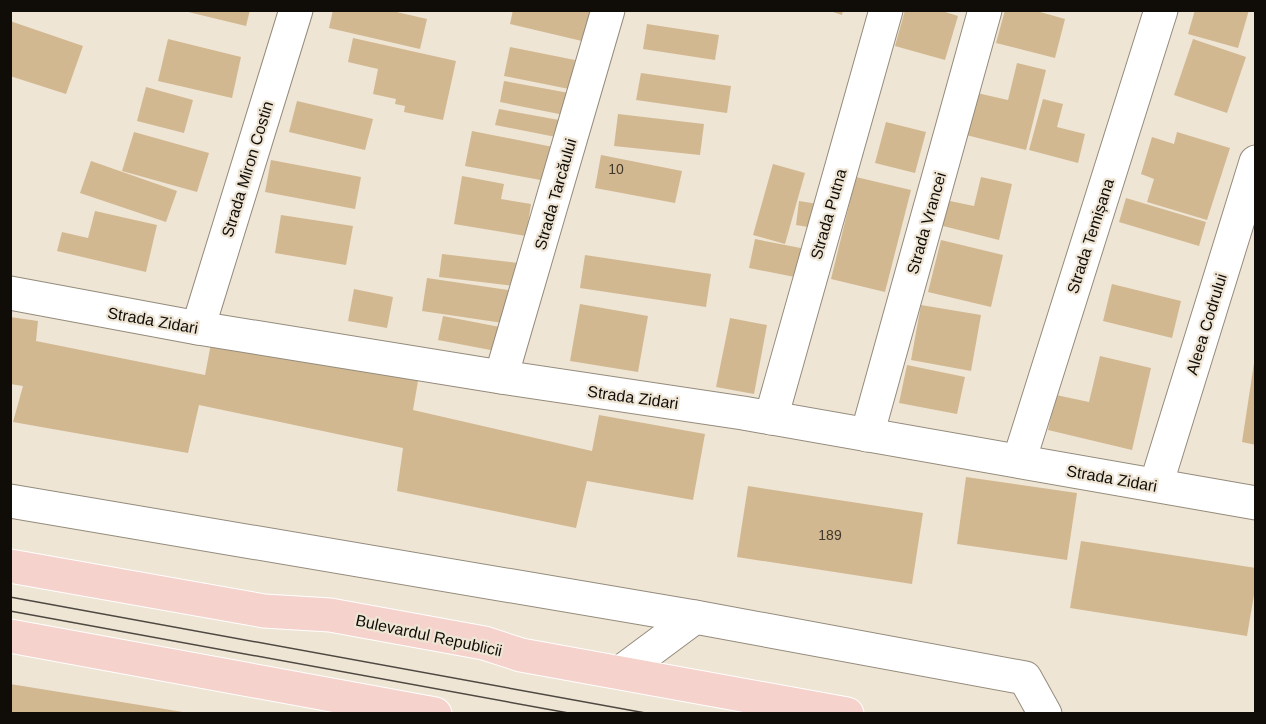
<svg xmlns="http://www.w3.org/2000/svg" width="1266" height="724" viewBox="0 0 1266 724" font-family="Helvetica,sans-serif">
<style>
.building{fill:#d2b890}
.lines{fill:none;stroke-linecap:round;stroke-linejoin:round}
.minor-casing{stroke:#948b7c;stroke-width:35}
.major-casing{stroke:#fff;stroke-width:35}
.minor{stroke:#fff;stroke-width:33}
.major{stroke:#f5d2cb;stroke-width:33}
.tram{stroke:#4d4840;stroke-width:1.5}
.labels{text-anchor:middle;stroke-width:4.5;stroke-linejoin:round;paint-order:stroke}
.number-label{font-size:14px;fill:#40382a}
.street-label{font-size:16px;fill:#100d08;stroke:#efe5d5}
</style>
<rect width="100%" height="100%" fill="#efe5d5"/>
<g class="building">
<polygon points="180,10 250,10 246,26"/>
<polygon points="333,10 388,10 427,19 420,49 329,28"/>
<polygon points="513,10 592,10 586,42 510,24"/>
<polygon points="827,10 843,10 842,15"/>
<polygon points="905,10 939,10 958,16 945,60 895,46"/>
<polygon points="1005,10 1033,10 1065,19 1055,58 996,43"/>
<polygon points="1195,10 1249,10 1238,48 1188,34"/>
<polygon points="10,21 83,46 66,94 10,76"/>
<polygon points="647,24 719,35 715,60 643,49"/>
<polygon points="353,38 456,61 443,120 404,112 405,106 395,104 396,99 373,94 378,69 348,62"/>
<polygon points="168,39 241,57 232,98 158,81"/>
<polygon points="1193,39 1246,57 1227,113 1174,95"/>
<polygon points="510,47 575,60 569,89 504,76"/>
<polygon points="1017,63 1046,70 1026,150 966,135 977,93 1008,100"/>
<polygon points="641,73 731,86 727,113 636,100"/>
<polygon points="504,81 569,93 564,115 500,102"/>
<polygon points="146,87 193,100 184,133 137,121"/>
<polygon points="1043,99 1063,104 1057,127 1085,134 1078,163 1029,150"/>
<polygon points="297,101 373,119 365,150 289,132"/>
<polygon points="499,109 559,120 556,137 495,125"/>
<polygon points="618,114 704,124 700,155 614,146"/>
<polygon points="886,122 926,132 915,173 875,163"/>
<polygon points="472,131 553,147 546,181 465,166"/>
<polygon points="134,132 209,153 197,192 122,171"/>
<polygon points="1177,132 1230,148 1207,220 1147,202 1154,179 1141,174 1152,137 1174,144"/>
<polygon points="601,155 682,171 675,203 595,188"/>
<polygon points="271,160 361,177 355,209 265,192"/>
<polygon points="91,161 177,191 166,222 80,193"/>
<polygon points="773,164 805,173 785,244 753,235"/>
<polygon points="462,176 504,184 501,199 531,204 526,236 454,224"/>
<polygon points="856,177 911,190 885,292 831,279"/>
<polygon points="981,177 1012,184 999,240 939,225 945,200 974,206"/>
<polygon points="1126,198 1206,222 1199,246 1119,222"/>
<polygon points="799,201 824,205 820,229 796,225"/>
<polygon points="95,211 157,225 146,272 57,251 62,232 88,238"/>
<polygon points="281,215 353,226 346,265 275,253"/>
<polygon points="755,239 811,250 805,279 749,268"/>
<polygon points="941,240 1003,255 991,307 928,292"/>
<polygon points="442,254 518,263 515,286 439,277"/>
<polygon points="585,255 711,274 706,307 580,288"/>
<polygon points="427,278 508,290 503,323 422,311"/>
<polygon points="1112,284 1181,301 1172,338 1103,321"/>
<polygon points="354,289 393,297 387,328 348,321"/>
<polygon points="580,304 648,316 638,372 570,361"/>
<polygon points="921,305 981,315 971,371 911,360"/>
<polygon points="443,316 505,328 501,352 438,340"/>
<polygon points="10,317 38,321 36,341 205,375 212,338 418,381 413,410 592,451 599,415 705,434 693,500 587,481 576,528 397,491 403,448 199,405 188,453 13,422 23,386 10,384"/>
<polygon points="730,318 767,325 754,394 716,387"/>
<polygon points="1100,356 1151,368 1132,450 1048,430 1056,395 1089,402"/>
<polygon points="1254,363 1256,364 1256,445 1242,442"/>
<polygon points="907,365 965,377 957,414 899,403"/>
<polygon points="966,477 1077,493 1067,560 957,544"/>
<polygon points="748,486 923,513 912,584 737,557"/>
<polygon points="1081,541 1256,568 1256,583 1247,636 1070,608"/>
<polygon points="10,684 183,712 183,714 10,714"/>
</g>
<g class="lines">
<defs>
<g id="minor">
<polyline points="10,293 198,328 501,377 743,413 1256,503"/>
<polyline points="198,328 296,10"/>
<polyline points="501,377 608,10"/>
<polyline points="771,418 886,10"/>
<polyline points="867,435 985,10"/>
<polyline points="1019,461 1161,10"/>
<polyline points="1156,485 1256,162"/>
<polyline points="10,501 695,617"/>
<polyline points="621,672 695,617 1025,678 1045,714"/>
</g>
<g id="major">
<polyline points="10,566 264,611 330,615 484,643 521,655 847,714"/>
<polyline points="10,636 435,714"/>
</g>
</defs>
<use href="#minor" class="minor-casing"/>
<use href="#major" class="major-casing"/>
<use href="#minor" class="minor"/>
<use href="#major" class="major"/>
<g class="tram">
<polyline points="10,597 651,714"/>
<polyline points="10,611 574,714"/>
</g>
</g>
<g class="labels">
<g class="number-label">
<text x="616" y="174">10</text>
<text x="830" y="540">189</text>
</g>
<g class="street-label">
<text transform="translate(247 169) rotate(-73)" y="6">Strada Miron Costin</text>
<text transform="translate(555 194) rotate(-74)" y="6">Strada Tarcăului</text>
<text transform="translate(828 214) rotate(-74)" y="6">Strada Putna</text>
<text transform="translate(926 223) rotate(-74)" y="6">Strada Vrancei</text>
<text transform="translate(1090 236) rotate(-72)" y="6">Strada Temișana</text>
<text transform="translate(153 320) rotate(10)" y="6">Strada Zidari</text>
<text transform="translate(1206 324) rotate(-73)" y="6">Aleea Codrului</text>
<text transform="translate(633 397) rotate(8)" y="6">Strada Zidari</text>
<text transform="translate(1112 478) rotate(10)" y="6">Strada Zidari</text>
<text transform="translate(429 635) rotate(12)" y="6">Bulevardul Republicii</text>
</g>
</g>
<rect width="1266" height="724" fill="none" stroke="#100d08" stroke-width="24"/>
</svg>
